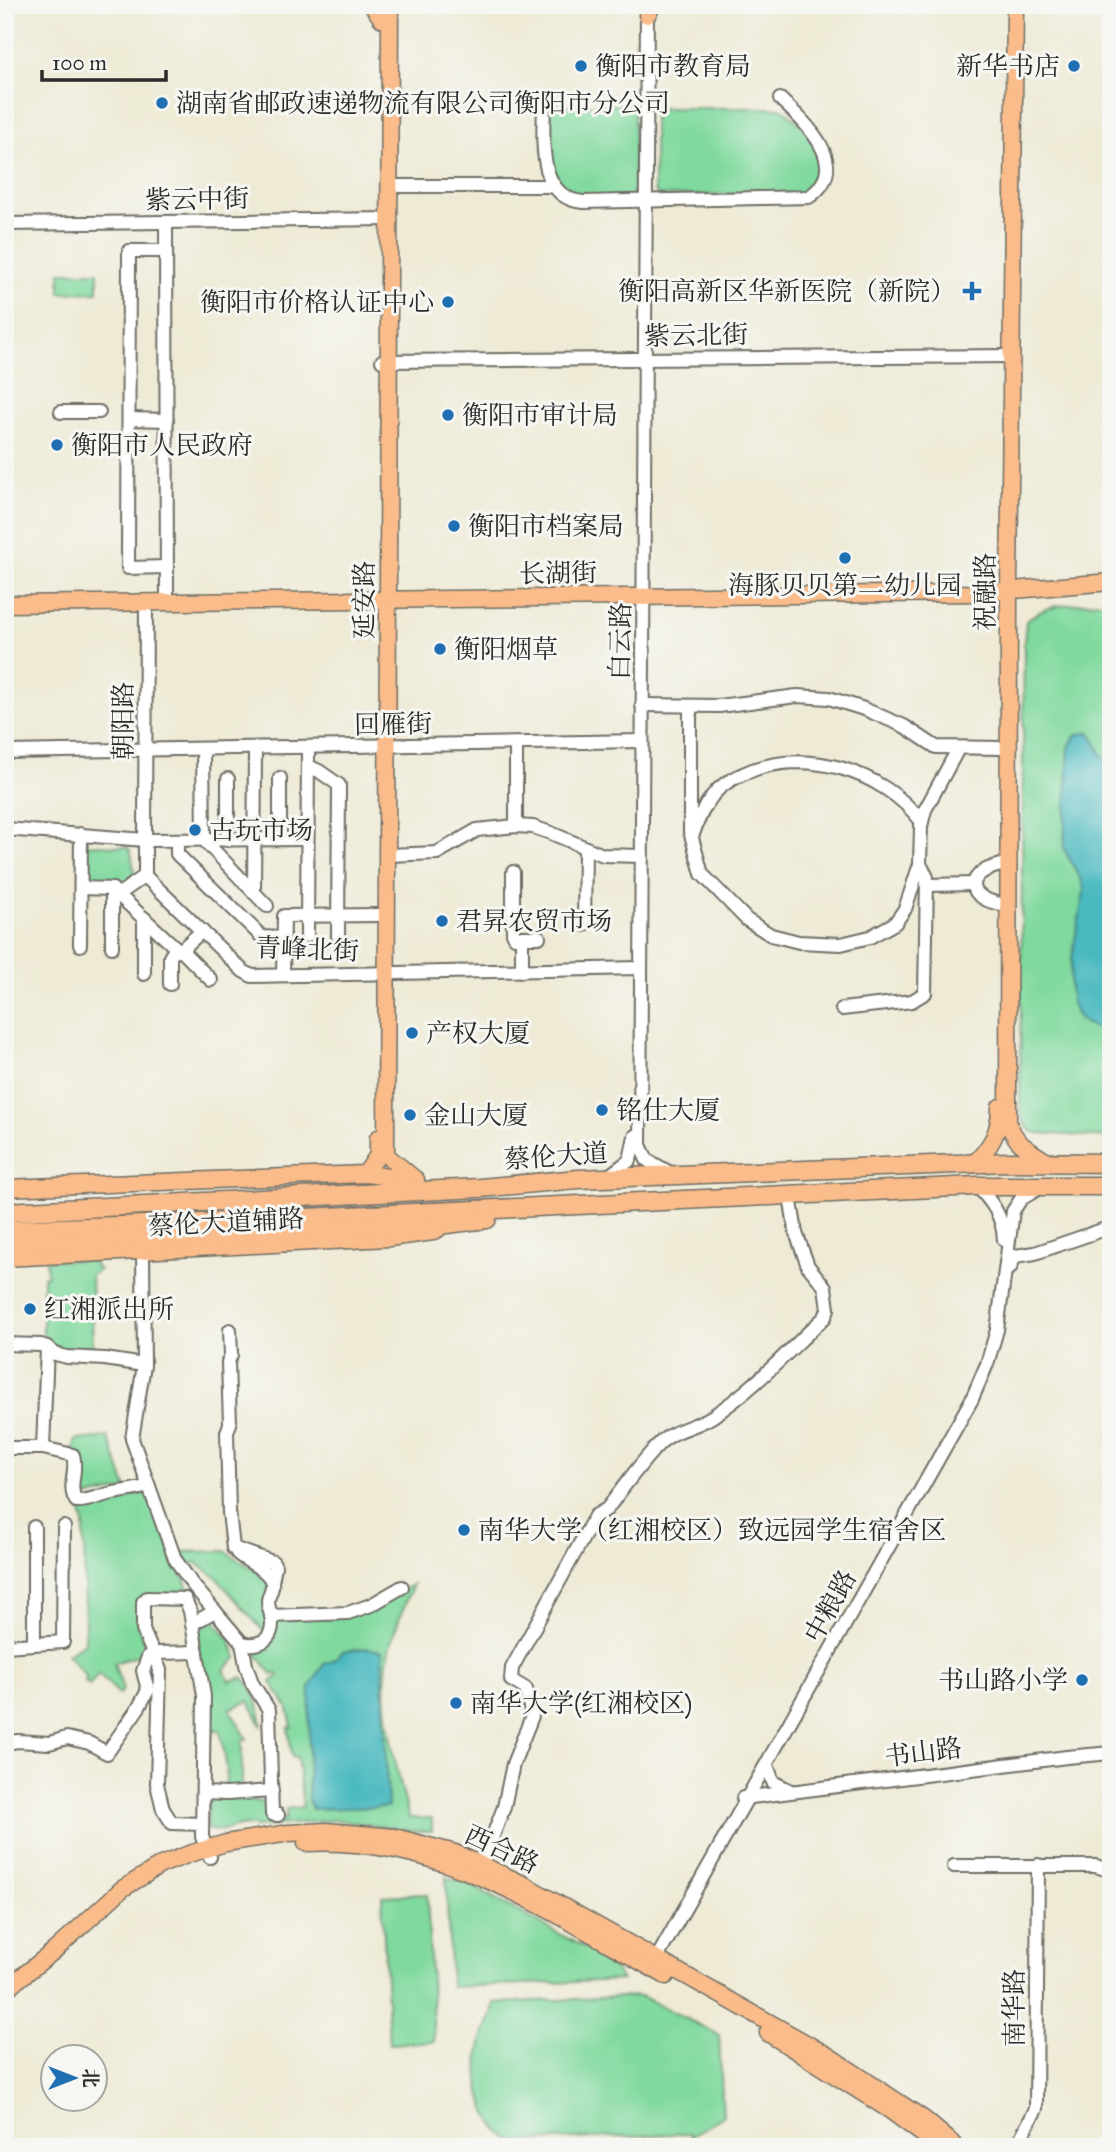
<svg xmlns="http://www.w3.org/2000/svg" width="1116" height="2152" viewBox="0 0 1116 2152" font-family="'IM FELL Great Primer','Noto Serif SC',serif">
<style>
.green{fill:#80d99e;stroke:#568264;stroke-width:2}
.water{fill:#4ab9c0;stroke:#3a7276;stroke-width:2}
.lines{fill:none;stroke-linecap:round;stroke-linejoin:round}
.minor-casing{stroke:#6f6e66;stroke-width:16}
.major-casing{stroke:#6f6e66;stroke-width:19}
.highway-casing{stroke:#6f6e66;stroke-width:21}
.minor{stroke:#fff;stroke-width:12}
.major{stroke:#f9bc8a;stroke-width:16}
.highway{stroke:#f9bc8a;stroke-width:18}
.poi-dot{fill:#1f6fb2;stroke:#f6f6f2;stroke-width:2.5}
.labels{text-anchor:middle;stroke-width:6;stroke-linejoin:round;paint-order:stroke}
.poi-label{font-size:26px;fill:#2b2b2b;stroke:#f6f6f2;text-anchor:start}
.street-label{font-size:26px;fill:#2b2b2b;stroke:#f6f6f2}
</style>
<rect width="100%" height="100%" fill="#f6f6f2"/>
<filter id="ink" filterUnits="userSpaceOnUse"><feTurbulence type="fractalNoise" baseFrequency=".0143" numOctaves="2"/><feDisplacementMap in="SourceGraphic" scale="14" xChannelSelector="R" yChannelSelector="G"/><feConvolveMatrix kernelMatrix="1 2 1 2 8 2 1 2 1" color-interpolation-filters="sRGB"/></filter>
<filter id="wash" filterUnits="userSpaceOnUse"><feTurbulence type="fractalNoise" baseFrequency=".00686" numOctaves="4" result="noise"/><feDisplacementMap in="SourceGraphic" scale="28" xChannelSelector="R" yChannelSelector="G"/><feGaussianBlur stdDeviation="1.57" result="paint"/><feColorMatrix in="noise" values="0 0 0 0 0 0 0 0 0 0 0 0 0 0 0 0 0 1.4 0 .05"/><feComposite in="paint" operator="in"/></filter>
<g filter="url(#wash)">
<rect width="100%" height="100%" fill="#eeead5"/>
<g class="green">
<path d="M553 105H629L634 109V191L632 196C616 196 598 199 583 197 544 191 550 137 550 109Z"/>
<polygon points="660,108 780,108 786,111 806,129 822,157 821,177 807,193 658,196 654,190 654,112"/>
<polygon points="60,272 98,272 98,292 60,293"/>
<path d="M1111 601V1138L1036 1133C1023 1128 1022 1118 1020 1106L1024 643 1026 621C1048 601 1083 604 1111 601Z"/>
<polygon points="86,844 128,847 131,852 135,878 122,890 84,881"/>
<polygon points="46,1260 91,1261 99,1270 91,1275 93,1354 63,1351 43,1340 43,1276 47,1276"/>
<polygon points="108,1437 127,1489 88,1497 77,1494 76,1452 73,1448 76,1440"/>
<polygon points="143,1493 147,1495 190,1592 182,1596 141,1598 137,1623 148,1653 114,1663 123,1690 119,1694 99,1674 89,1685 84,1681 87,1677 67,1654 85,1643 84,1524 81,1511 87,1504"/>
<path d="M225 1551 267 1578 271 1583C270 1589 267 1594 266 1599 266 1616 280 1645 250 1642L265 1633 217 1578 195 1562 186 1570 177 1552Z"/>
<path d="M413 1584C406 1602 398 1620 392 1639 374 1697 396 1762 409 1818H432V1831H412L336 1820 256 1827C240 1821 224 1835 207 1829L208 1797 248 1799 266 1803 268 1819H286V1809L303 1807 297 1757H292L288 1728 292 1727 288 1708 271 1682 279 1676 277 1673 273 1675 256 1654C268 1650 274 1633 276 1620L372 1608Z"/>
<path d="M213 1619 230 1640 237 1658 224 1670 229 1681 243 1677C256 1689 260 1709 262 1727L249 1701 230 1709 247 1739 242 1740V1786L225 1789 227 1769 220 1730 208 1733 197 1629Z"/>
<polygon points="446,1877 468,1884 607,1960 622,1980 451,1987"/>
<polygon points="427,1894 434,2042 389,2044 382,1896"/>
<path d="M641 1996 719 2035 723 2116 696 2133 692 2138 691 2133 514 2142C510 2139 505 2137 501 2133 479 2110 474 2068 482 2039 485 2026 495 2015 494 2003Z"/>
</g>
<g class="water">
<path d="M1090 732 1107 764 1111 766V1032C1100 1030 1088 1027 1080 1019 1057 995 1081 920 1084 889L1082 882 1064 849 1069 747 1076 735Z"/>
<polygon points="366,1648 382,1651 388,1807 312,1809 308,1800 310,1687 324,1664 336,1659 342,1652"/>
</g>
</g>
<g filter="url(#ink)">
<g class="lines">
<defs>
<g id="minor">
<polyline points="647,8 640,1145 647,1160 672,1174"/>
<path d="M544 101C544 135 535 198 583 202L809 197C853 166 806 123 780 99"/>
<polyline points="390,186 554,186"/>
<polyline points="166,222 167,602"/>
<polyline points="5,224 390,219"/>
<polyline points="166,251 129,251 128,568 167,567"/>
<polyline points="382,361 1011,356"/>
<polyline points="61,412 99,412"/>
<polyline points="129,419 167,420"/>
<polyline points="146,603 145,840 307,839"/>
<polyline points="642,705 719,706 797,696 829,698 864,709 904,726 936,747 1002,748"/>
<polyline points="690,706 690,831 702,874 747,920 771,935 799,942 841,944 870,937 895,923 905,909 920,864 921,826 925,810 958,749"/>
<polyline points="516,744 516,826"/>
<polyline points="203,749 204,840 267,906"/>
<polyline points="5,752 642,741"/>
<polyline points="308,766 319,771 339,785 338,936"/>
<polyline points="280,778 280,839"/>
<polyline points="228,779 228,840"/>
<polyline points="5,829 145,840 145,876 243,971 252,976 640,968"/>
<path d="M693 834C698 820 703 807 713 795 721 785 731 779 743 774 804 746 882 770 922 822"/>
<polyline points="177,840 177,854 262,937 283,938"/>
<polyline points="388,855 437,853 477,830 516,826 533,827 551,833 603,855 641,856"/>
<polyline points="513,872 513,933 515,937 539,937"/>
<polyline points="927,885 974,884"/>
<polyline points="81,888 112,889 176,948 181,950 202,931"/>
<polyline points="254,893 255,749"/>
<polyline points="119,894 145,876"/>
<path d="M1008 905C963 901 962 869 1009 864"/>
<polyline points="144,918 144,974"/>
<polyline points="584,925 585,849"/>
<polyline points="307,936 308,748"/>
<polyline points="80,945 81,834"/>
<polyline points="112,947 112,889"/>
<polyline points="181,950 211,980"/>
<polyline points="522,971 522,937"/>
<polyline points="283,975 284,916 379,915"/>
<polyline points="170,984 170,957 176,948"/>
<polyline points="842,1009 912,1001 925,993 927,877 920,864"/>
<polyline points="606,1178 630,1160 635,1136"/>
<path d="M977 1186C993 1203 1003 1217 1004 1240"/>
<polyline points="143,1251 144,1365 132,1439 175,1559 192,1584 215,1611 192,1624"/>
<polyline points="1010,1268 1015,1256 1035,1253 1111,1227"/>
<polyline points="230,1330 231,1355 228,1362 230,1424 227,1432 229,1512 233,1548 273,1562 275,1566 272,1582"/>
<polyline points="5,1344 41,1345 47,1347 55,1354 67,1357 105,1359 144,1365"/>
<path d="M5 1448H43L73 1455C78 1471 67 1486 76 1501 88 1502 98 1496 109 1494 123 1491 135 1490 149 1486"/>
<polyline points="43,1448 47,1347"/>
<polyline points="34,1527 34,1644"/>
<path d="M237 1553C246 1562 266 1568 271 1580 275 1588 268 1594 268 1601 268 1608 272 1615 272 1623 272 1641 258 1647 242 1643"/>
<polyline points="215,1611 242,1643 246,1665 252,1683 269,1710 272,1814 278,1815"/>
<polyline points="271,1616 348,1613 371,1605 402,1587"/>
<polyline points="5,1646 63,1642 64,1527"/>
<polyline points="5,1743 18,1741 49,1743 67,1738 89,1743 107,1753 139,1707 148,1690 143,1671 148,1657 159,1653 197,1652"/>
<polyline points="767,1765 773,1782 791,1791"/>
<polyline points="203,1793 227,1794 272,1791"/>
<polyline points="743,1798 1067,1757 1111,1753"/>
<polyline points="202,1824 172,1823 163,1809 157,1784 160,1670 143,1630 143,1602 147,1598 185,1599 190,1611 204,1696 202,1837 210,1857"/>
<path d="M482 1864 504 1807 513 1764 532 1716 526 1689 511 1680 512 1668 595 1516 607 1509C623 1488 639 1465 657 1446 672 1429 695 1428 713 1416 754 1389 789 1350 825 1317L828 1309 825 1287 808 1266 796 1233 790 1196"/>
<polyline points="954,1866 1096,1866 1111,1871"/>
<polyline points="653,1965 972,1399 987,1364 997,1330 1013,1211 1021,1199 1041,1187"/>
<polyline points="1016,2147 1036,2109 1038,1865"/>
</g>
<g id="major">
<polyline points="372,5 382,19"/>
<polyline points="390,5 386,1155 416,1180"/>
<path d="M1015 5 1009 590 1008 1122C1016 1145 1028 1149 1047 1162"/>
<polyline points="647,15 653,5"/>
<polyline points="5,604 976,593 1111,582"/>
<path d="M974 1164C991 1146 1000 1132 1000 1107"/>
<polyline points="365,1174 378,1155 378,1138"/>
<polyline points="5,1188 365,1174 416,1180"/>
<polyline points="5,1258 389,1238 433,1232 438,1229"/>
<path d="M306 1843C444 1836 550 1912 666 1976"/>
<polyline points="5,1990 55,1950 122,1889 161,1865 189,1854 226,1843 289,1833 326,1831 395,1837 455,1853 523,1884 827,2055 925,2120 957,2147"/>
<polyline points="768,2033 891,2111 940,2147"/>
</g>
<g id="highway">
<polyline points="5,1212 480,1188 578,1179 1008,1162 1111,1163"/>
<polyline points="5,1230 201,1223 977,1186 1111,1186"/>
<polyline points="5,1246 447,1224 487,1219"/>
</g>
</defs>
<use href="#minor" class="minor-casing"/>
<use href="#major" class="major-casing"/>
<use href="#highway" class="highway-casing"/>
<use href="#minor" class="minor"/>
<use href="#major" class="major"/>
<use href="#highway" class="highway"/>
</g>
</g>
<g class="poi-dot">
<circle cx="581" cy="66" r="7"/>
<circle cx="1074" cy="66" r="7"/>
<circle cx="162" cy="103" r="7"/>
<path d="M968.5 280.5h7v7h7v7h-7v7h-7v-7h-7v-7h7z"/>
<circle cx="448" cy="302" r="7"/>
<circle cx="448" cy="415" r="7"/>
<circle cx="57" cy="445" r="7"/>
<circle cx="454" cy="526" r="7"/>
<circle cx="845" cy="558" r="7"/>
<circle cx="440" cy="649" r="7"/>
<circle cx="195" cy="830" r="7"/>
<circle cx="442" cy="921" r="7"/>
<circle cx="412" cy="1033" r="7"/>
<circle cx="602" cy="1110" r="7"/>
<circle cx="410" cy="1115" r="7"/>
<circle cx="30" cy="1309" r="7"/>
<circle cx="464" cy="1530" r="7"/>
<circle cx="1082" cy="1680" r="7"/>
<circle cx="456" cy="1703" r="7"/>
</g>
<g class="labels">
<g class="poi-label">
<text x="595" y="75">衡阳市教育局</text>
<text x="1060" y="75" text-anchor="end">新华书店</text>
<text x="176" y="112">湖南省邮政速递物流有限公司衡阳市分公司</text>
<text x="956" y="300" text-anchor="end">衡阳高新区华新医院（新院）</text>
<text x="434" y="311" text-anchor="end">衡阳市价格认证中心</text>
<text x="462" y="424">衡阳市审计局</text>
<text x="71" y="454">衡阳市人民政府</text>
<text x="468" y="535">衡阳市档案局</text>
<text x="845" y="594" text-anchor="middle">海豚贝贝第二幼儿园</text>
<text x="454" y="658">衡阳烟草</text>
<text x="209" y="839">古玩市场</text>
<text x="456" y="930">君昇农贸市场</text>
<text x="426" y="1042">产权大厦</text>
<text x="616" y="1119">铭仕大厦</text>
<text x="424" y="1124">金山大厦</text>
<text x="44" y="1318">红湘派出所</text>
<text x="478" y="1539">南华大学（红湘校区）致远园学生宿舍区</text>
<text x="1068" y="1689" text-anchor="end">书山路小学</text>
<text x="470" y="1712">南华大学(红湘校区)</text>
</g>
<g class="street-label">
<text transform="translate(197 199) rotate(-1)" y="9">紫云中街</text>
<text transform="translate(696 335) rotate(-1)" y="9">紫云北街</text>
<text transform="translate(558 573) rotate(-1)" y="9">长湖街</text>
<text transform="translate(985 592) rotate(-90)" y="9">祝融路</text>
<text transform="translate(364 600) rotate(-90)" y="9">延安路</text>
<text transform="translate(620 641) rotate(-89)" y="9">白云路</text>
<text transform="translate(123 721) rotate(-90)" y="9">朝阳路</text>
<text transform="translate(393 724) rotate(-1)" y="9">回雁街</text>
<text transform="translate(307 949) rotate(2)" y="9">青峰北街</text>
<text transform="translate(556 1156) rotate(-4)" y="9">蔡伦大道</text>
<text transform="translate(226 1222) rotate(-3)" y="9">蔡伦大道辅路</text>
<text transform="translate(830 1606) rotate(-61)" y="9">中粮路</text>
<text transform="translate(923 1752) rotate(-7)" y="9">书山路</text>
<text transform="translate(502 1849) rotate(25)" y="9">西合路</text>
<text transform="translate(1014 2008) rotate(-90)" y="9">南华路</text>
</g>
</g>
<rect width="1116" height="2152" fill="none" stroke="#f6f6f2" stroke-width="28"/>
<g transform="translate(74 2078) rotate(90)"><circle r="33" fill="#f6f6f2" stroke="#a5a5a2" stroke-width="2"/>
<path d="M0-5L12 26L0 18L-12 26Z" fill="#1f6fb2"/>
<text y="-10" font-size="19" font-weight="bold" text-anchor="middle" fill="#2b2b2b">北</text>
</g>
<path d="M42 70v10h124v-10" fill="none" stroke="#2b2b2b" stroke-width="3.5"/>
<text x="52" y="70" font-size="21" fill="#2b2b2b" stroke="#f6f6f2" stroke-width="5" paint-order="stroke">100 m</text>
</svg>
